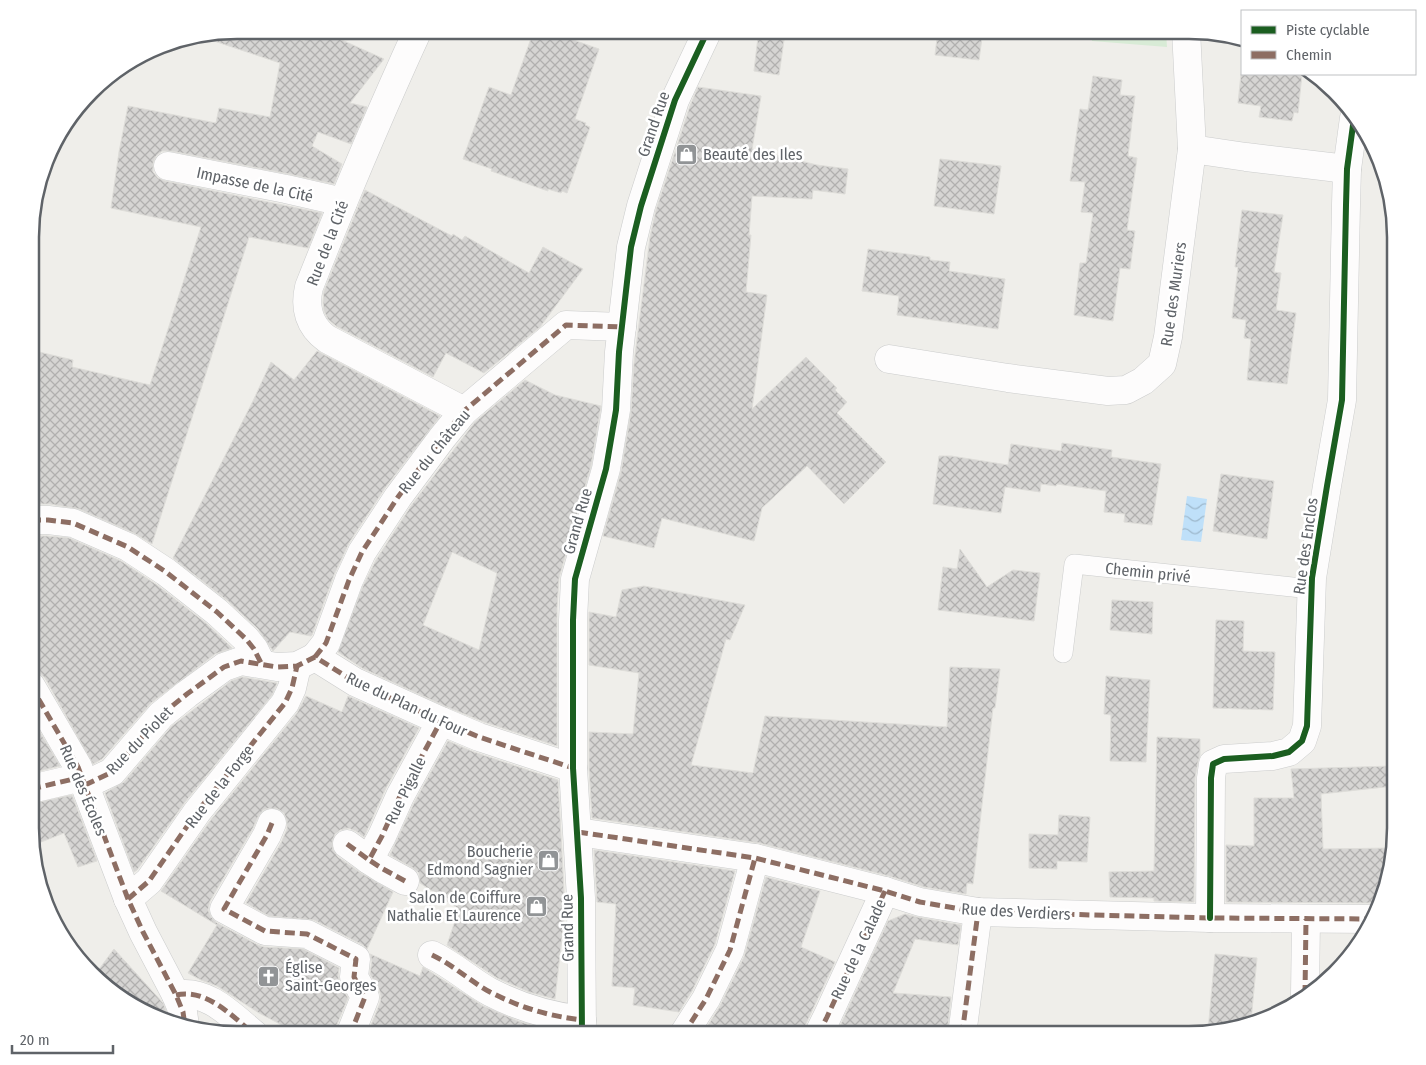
<svg xmlns="http://www.w3.org/2000/svg" width="1426" height="1065" viewBox="0 0 1426 1065" font-family="'Fira Sans Condensed',sans-serif">
<style>
.grass{fill:#d8ebd6}
.water{fill:url(#water-waves)}
.building{fill:url(#building-cross-hatch);stroke:#deddd9;fill-rule:evenodd}
.lines{fill:none;stroke-linecap:round;stroke-linejoin:round}
.service-casing{stroke:#cbcccc;stroke-width:20}
.pedestrian-casing{stroke:#cbcccc;stroke-width:29}
.minor-casing{stroke:#cbcccc;stroke-width:29}
.service{stroke:#fdfcfc;stroke-width:19}
.pedestrian{stroke:#fdfcfc;stroke-width:28}
.minor{stroke:#fdfcfc;stroke-width:28}
.quiet{stroke:#8d6e63;stroke-width:5;stroke-dasharray:10 5;stroke-linecap:butt}
.cycleway-casing{stroke:#fff;stroke-width:9}
.cycleway{stroke:#1b5e20;stroke-width:6}
.labels{text-anchor:middle;stroke-width:5;stroke-linejoin:round;paint-order:stroke}
.street-label{font-size:16px;fill:#5f6368;stroke:#fff}
.poi-label{font-size:16px;fill:#5f6368;stroke:#fff;text-anchor:start}
.rim{fill:none;stroke:#5f6368;stroke-width:2.5}
</style>
<defs>
<pattern id="water-waves" width="16" height="10" patternUnits="userSpaceOnUse" patternTransform="scale(1.25)"><rect width="16" height="10" fill="#bfe0f9"/><path d="M0 5q4-4 8 0t8 0" fill="none" stroke="#9eb9cd"/></pattern>
<pattern id="building-cross-hatch" width="8" height="8" patternUnits="userSpaceOnUse" patternTransform="scale(1.25)"><rect width="8" height="8" fill="#d6d5d3"/><path d="M0 0l8 8M0 8l8-8" fill="none" stroke="#b1b0af"/></pattern>
</defs>
<rect width="100%" height="100%" fill="#efeeea"/>
<polygon class="grass" points="1091,30 1166,30 1167,47 1092,41"/>
<polygon class="water" points="1187,496 1207,499 1201,542 1181,540"/>
<g class="building">
<polygon points="236,30 273,30 304,41 308,30 313,30 344,41 384,59 350,103 367,107 351,144 318,132 312,146 342,164 334,184 289,174 171,151 162,151 156,156 153,163 153,172 158,178 165,181 322,213 308,248 249,237 152,544 134,533 79,509 50,504 31,504 31,439 35,439 39,352 73,360 72,367 150,385 201,227 111,208 119,152 128,106 216,123 219,108 270,117 280,63 199,36"/>
<polygon points="534,30 545,30 599,49 575,119 586,123 585,125 590,127 567,193 562,191 561,193 548,189 548,191 491,171 492,169 463,159 489,87 511,95"/>
<polygon points="938,30 983,30 979,60 935,55"/>
<polygon points="758,37 784,40 779,75 754,71"/>
<polygon points="1241,74 1302,74 1298,113 1294,112 1292,121 1259,117 1261,106 1238,103"/>
<polygon points="1093,76 1122,80 1120,95 1135,96 1128,156 1137,158 1127,230 1135,231 1130,269 1120,268 1113,321 1074,315 1080,263 1086,263 1093,213 1081,212 1085,182 1070,181 1080,109 1088,110"/>
<polygon points="698,87 761,96 752,149 817,165 848,169 845,194 813,190 812,199 752,196 749,235 751,235 746,292 767,295 752,409 806,357 837,388 835,390 847,402 837,413 886,462 844,504 807,466 762,508 754,541 662,518 654,548 603,536 621,472 631,412 634,363 650,237 656,210 690,106"/>
<polygon points="940,159 1001,166 994,214 934,206"/>
<polygon points="365,190 452,236 453,234 462,240 465,236 529,273 543,247 583,269 540,327 484,373 446,353 433,377 336,326 328,319 324,311 323,302 324,291"/>
<polygon points="1242,210 1283,215 1274,272 1281,273 1276,310 1296,313 1287,384 1247,380 1251,339 1244,338 1246,320 1232,318 1238,267 1235,267"/>
<polygon points="868,249 930,257 930,260 950,262 949,271 1005,279 998,329 897,315 899,296 862,291"/>
<polygon points="317,351 440,416 385,488 349,543 334,575 312,635 311,636 290,632 273,651 258,629 228,601 173,558 253,401 271,362 294,380"/>
<path d="M525 380 555 395 601 406 591 466 559 578 557 607V746L484 722 447 707 362 668 338 652 363 586 376 560 411 506 475 422ZM452 552 497 573 479 650 423 625Z"/>
<polygon points="1062,443 1112,450 1111,457 1161,464 1152,525 1124,522 1125,514 1104,512 1106,491 1057,484 1056,486 1041,484 1040,492 1005,487 1001,513 933,504 939,456 951,456 1008,465 1011,444 1061,451"/>
<polygon points="1221,474 1274,481 1267,539 1213,531"/>
<polygon points="31,536 47,536 69,538 121,561 157,585 207,624 232,648 215,654 151,703 102,759 93,764 45,678 38,672 31,670"/>
<polygon points="960,549 987,587 1013,570 1040,573 1034,621 938,610 943,567 957,569"/>
<polygon points="644,586 745,605 730,640 726,639 691,765 753,773 765,716 947,727 950,667 1000,669 995,708 993,708 973,884 967,883 966,894 924,887 889,876 759,843 592,818 589,768 589,732 633,734 639,673 589,665 589,612 616,617 622,590"/>
<polygon points="1112,600 1153,602 1152,634 1110,630"/>
<polygon points="1216,620 1244,621 1243,651 1275,652 1273,710 1213,708"/>
<polygon points="1106,676 1150,680 1146,762 1110,761 1111,715 1104,714"/>
<polygon points="242,677 277,683 272,695 185,802 137,870 134,872 105,793 124,782 172,726 231,681"/>
<polygon points="306,696 342,712 348,696 419,728 386,788 364,837 356,831 348,828 340,830 335,834 332,842 333,850 338,857 361,873 393,892 367,949 363,945 314,920 269,916 246,903 281,843 287,829 287,821 284,813 278,809 270,808 263,810 258,817 253,828 210,901 208,910 211,917 217,923 258,945 264,947 303,949 339,968 338,976 340,984 348,998 335,1029 335,1035 295,1035 278,1023 259,1013 217,986 201,980 188,973 217,925 161,891 210,821 297,713"/>
<polygon points="31,717 60,766 31,773"/>
<polygon points="1157,737 1200,739 1200,755 1198,762 1195,778 1194,902 1154,901 1154,898 1110,897 1109,872 1154,871"/>
<polygon points="448,741 474,752 558,780 565,910 555,999 529,992 497,978 447,945 459,909 420,883 419,873 413,868 390,855 414,803"/>
<polygon points="1393,766 1394,786 1321,794 1323,849 1394,848 1381,906 1373,903 1226,902 1226,845 1254,846 1254,798 1294,798 1291,769"/>
<polygon points="72,795 97,861 78,867 64,833 31,846 30,843 31,804"/>
<polygon points="1059,815 1090,817 1087,862 1057,861 1057,869 1029,868 1029,834 1058,835"/>
<polygon points="594,850 735,871 715,944 692,991 679,1012 633,1005 635,988 612,986 616,904 597,902"/>
<polygon points="766,877 820,891 801,947 835,962 804,1028 803,1035 702,1035 720,1006 744,957"/>
<polygon points="905,914 917,917 961,925 958,945 915,939 893,993 951,997 947,1035 836,1035 888,921"/>
<polygon points="114,949 163,1003 168,1016 169,1022 158,1019 100,984 94,976"/>
<polygon points="370,954 420,976 423,967 483,1006 518,1021 551,1031 551,1035 367,1035 380,1003 381,996 379,989 370,974 372,961"/>
<polygon points="1215,954 1257,958 1251,1021 1208,1031"/>
</g>
<g class="lines">
<defs>
<polyline id="service" points="1063,653 1074,564 1311,589"/>
<polyline id="pedestrian" points="31,789 82,777"/>
<g id="minor">
<path d="M418 30C379 115 343 201 309 287 304 308 309 326 327 339L464 411"/>
<polyline points="1192,149 1246,157 1347,169"/>
<polyline points="168,166 286,189 343,202"/>
<polyline points="889,359 1008,378 1108,391 1126,390 1143,381 1162,364 1168,337 1192,149 1186,30"/>
<polyline points="31,520 48,520 73,523 128,547 166,572 217,612 246,639 254,649 261,663"/>
<polyline points="315,657 326,643 349,580 362,552 398,497 442,438 464,411 566,325 622,327"/>
<polyline points="31,686 78,767 128,899 143,932 176,995 183,1012 185,1026"/>
<polyline points="85,785 112,772 161,715 187,694 224,667 241,661 277,667 297,666 315,657 355,682 441,721 479,737 573,768"/>
<polyline points="272,823 267,835 224,909 265,931 307,934 356,959 354,977 365,997 350,1035"/>
<polyline points="578,832 755,858 885,891 920,902 978,912 1210,918 1373,919"/>
<polyline points="347,844 369,860"/>
<polyline points="405,881 383,869 369,860 382,836 400,796 441,721"/>
<polyline points="128,899 149,881 197,812 285,703 292,688 297,666"/>
<polyline points="1210,918 1211,778 1213,764 1224,759 1273,756 1289,752 1302,741 1307,726 1312,578 1327,486 1342,400 1346,205 1347,169 1354,118"/>
<path d="M432 955C453 965 470 981 490 992 521 1008 549 1016 582 1020"/>
<path d="M176 995C207 988 233 1017 255 1035"/>
<polyline points="1305,995 1306,919"/>
<polyline points="582,1035 581,898 573,768 573,620 575,579 606,469 616,410 619,352 631,247 641,206 675,100 708,30"/>
<polyline points="683,1035 706,999 730,950 755,858"/>
<polyline points="818,1035 827,1017 885,891"/>
<polyline points="962,1035 978,912"/>
</g>
</defs>
<use href="#service" class="service-casing"/>
<use href="#pedestrian" class="pedestrian-casing"/>
<use href="#minor" class="minor-casing"/>
<use href="#service" class="service"/>
<use href="#pedestrian" class="pedestrian"/>
<use href="#minor" class="minor"/>
<g class="quiet">
<polyline points="31,520 48,520 73,523 128,547 166,572 217,612 246,639 254,649 261,663"/>
<polyline points="315,657 326,643 349,580 362,552 398,497 442,438 464,411 566,325 622,327"/>
<polyline points="31,686 78,767 128,899 143,932 176,995 183,1012 185,1026"/>
<polyline points="85,785 112,772 161,715 187,694 224,667 241,661 277,667 297,666 315,657 355,682 441,721 479,737 573,768"/>
<polyline points="31,789 82,777"/>
<polyline points="272,823 267,835 224,909 265,931 307,934 356,959 354,977 365,997 350,1035"/>
<polyline points="578,832 755,858 885,891 920,902 978,912 1210,918 1373,919"/>
<polyline points="347,844 369,860"/>
<polyline points="405,881 383,869 369,860 382,836 400,796 441,721"/>
<polyline points="128,899 149,881 197,812 285,703 292,688 297,666"/>
<path d="M432 955C453 965 470 981 490 992 521 1008 549 1016 582 1020"/>
<path d="M176 995C207 988 233 1017 255 1035"/>
<polyline points="1305,995 1306,919"/>
<polyline points="683,1035 706,999 730,950 755,858"/>
<polyline points="818,1035 827,1017 885,891"/>
<polyline points="962,1035 978,912"/>
</g>
<defs>
<g id="cycleway">
<polyline points="1210,918 1211,778 1213,764 1224,759 1273,756 1289,752 1302,741 1307,726 1312,578 1327,486 1342,400 1346,205 1347,169 1354,118"/>
<polyline points="582,1035 581,898 573,768 573,620 575,579 606,469 616,410 619,352 631,247 641,206 675,100 708,30"/>
</g>
</defs>
<use href="#cycleway" class="cycleway-casing"/>
<use href="#cycleway" class="cycleway"/>
</g>
<defs>
<symbol id="shop-square" viewBox="-11 -11 22 22"><rect x="-9" y="-9" width="18" height="18" rx="4" fill="#919496" stroke="#fff"/><path d="M-5-2.5h2.3a2.7 3.5 0 0 1 5.4 0H5L5.5 6h-11ZM-1.5-2.5h3a1.5 2.3 0 0 0-3 0Z" fill="#fff"/></symbol>
<symbol id="church-square" viewBox="-11 -11 22 22"><rect x="-9" y="-9" width="18" height="18" rx="4" fill="#919496" stroke="#fff"/><path d="M-1.2-6h2.4v3.5h3.3v2.4h-3.3V6h-2.4V-.1h-3.3v-2.4h3.3Z" fill="#fff"/></symbol>
</defs>
<g fill-rule="evenodd">
<use href="#shop-square" x="674" y="142" width="25" height="25"/>
<use href="#shop-square" x="536" y="848" width="25" height="25"/>
<use href="#shop-square" x="524" y="894" width="25" height="25"/>
<use href="#church-square" x="256" y="964" width="25" height="25"/>
</g>
<g class="labels">
<g class="street-label">
<text transform="translate(653 124) rotate(-71)" y="6">Grand Rue</text>
<text transform="translate(255 184) rotate(12)" y="6">Impasse de la Cité</text>
<text transform="translate(327 243) rotate(-69)" y="6">Rue de la Cité</text>
<text transform="translate(1173 294) rotate(-82)" y="6">Rue des Muriers</text>
<text transform="translate(434 451) rotate(-51)" y="6">Rue du Château</text>
<text transform="translate(577 521) rotate(-74)" y="6">Grand Rue</text>
<text transform="translate(1305 546) rotate(-82)" y="6">Rue des Enclos</text>
<text transform="translate(1148 572) rotate(6)" y="6">Chemin privé</text>
<text transform="translate(407 704) rotate(25)" y="6">Rue du Plan du Four</text>
<text transform="translate(139 740) rotate(-46)" y="6">Rue du Piolet</text>
<text transform="translate(219 786) rotate(-52)" y="6">Rue de la Forge</text>
<text transform="translate(84 790) rotate(67)" y="6">Rue des Écoles</text>
<text transform="translate(405 790) rotate(-64)" y="6">Rue Pigalle</text>
<text transform="translate(1016 911) rotate(3)" y="6">Rue des Verdiers</text>
<text transform="translate(567 928) rotate(-91)" y="6">Grand Rue</text>
<text transform="translate(858 949) rotate(-65)" y="6">Rue de la Calade</text>
</g>
<g class="poi-label">
<text x="703" y="160">Beauté des Iles</text>
<text x="533" y="857" text-anchor="end">Boucherie<tspan x="533" dy="18">Edmond Sagnier</tspan></text>
<text x="521" y="903" text-anchor="end">Salon de Coiffure<tspan x="521" dy="18">Nathalie Et Laurence</tspan></text>
<text x="285" y="973">Église<tspan x="285" dy="18">Saint-Georges</tspan></text>
</g>
</g>
<path d="M0 0H1426V1065H0ZM237 39H1189A198 198 0 0 1 1387 237V828A198 198 0 0 1 1189 1026H237A198 198 0 0 1 39 828V237A198 198 0 0 1 237 39Z" fill="#fff" fill-rule="evenodd"/>
<path class="rim" d="M237 39H1189A198 198 0 0 1 1387 237V828A198 198 0 0 1 1189 1026H237A198 198 0 0 1 39 828V237A198 198 0 0 1 237 39Z"/>
<rect x="1241" y="10" width="175" height="65" fill="#ffffff" stroke="#bfc1c3"/>
<rect x="1251" y="26" width="25" height="8" fill="#1b5e20" stroke="#bfc1c3"/>
<text x="1286" y="35" font-size="15" fill="#5f6368">Piste cyclable</text>
<rect x="1251" y="51" width="25" height="8" fill="#8d6e63" stroke="#bfc1c3"/>
<text x="1286" y="60" font-size="15" fill="#5f6368">Chemin</text>
<path d="M12 1045v8h101v-8" fill="none" stroke="#5f6368" stroke-width="2.5"/>
<text x="20" y="1045" font-size="15" fill="#5f6368" stroke="#ffffff" stroke-width="4" paint-order="stroke">20 m</text>
</svg>
